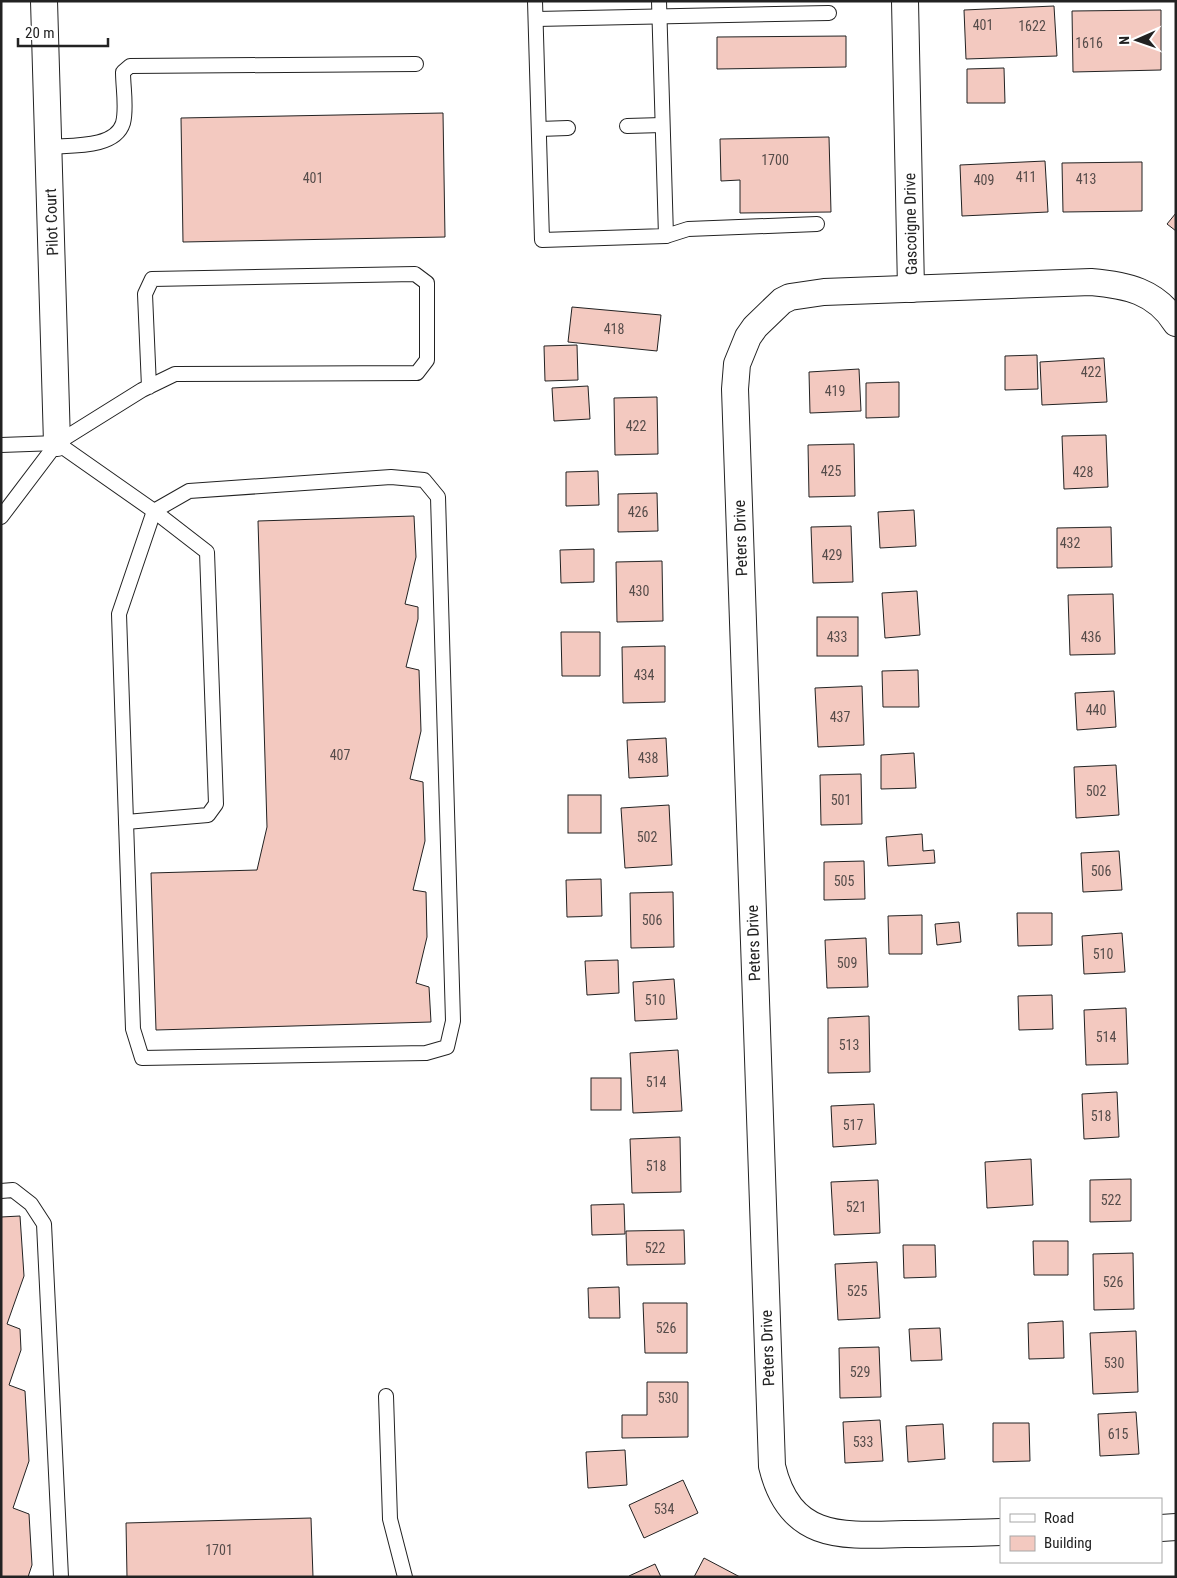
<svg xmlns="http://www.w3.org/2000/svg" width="1177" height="1578" viewBox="0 0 1177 1578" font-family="'Roboto Condensed',sans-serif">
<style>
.building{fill:#f3c9c0;stroke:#222}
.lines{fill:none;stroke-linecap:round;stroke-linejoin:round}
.lane-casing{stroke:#222;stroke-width:16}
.street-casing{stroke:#222;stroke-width:28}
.lane{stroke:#fff;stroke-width:14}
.street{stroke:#fff;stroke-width:26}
.labels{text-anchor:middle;stroke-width:4;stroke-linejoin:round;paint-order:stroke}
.number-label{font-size:14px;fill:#564c4a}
.street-label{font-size:16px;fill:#222;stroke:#fff}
</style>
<rect width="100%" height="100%" fill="#fff"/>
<g class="building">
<polygon points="1054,6 1057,56 966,59 964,10"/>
<polygon points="1161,10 1161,70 1073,72 1072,11"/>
<polygon points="846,36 846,67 717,69 717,37"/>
<polygon points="1004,68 1005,103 967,103 967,69"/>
<polygon points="443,113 445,237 183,242 181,118"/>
<polygon points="829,137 831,212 740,213 740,180 721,181 720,139"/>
<polygon points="1045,161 1048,212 962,216 960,165"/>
<polygon points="1142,162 1142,211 1063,212 1062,163"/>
<polygon points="1176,213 1176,231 1167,224"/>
<polygon points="572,307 661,315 657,351 568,342"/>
<polygon points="577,345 578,380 545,381 544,346"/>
<polygon points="1037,355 1038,389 1005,390 1005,356"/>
<polygon points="1104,358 1107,402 1042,405 1040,362"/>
<polygon points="859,369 861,411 810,413 809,372"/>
<polygon points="899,382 899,417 866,418 866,383"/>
<polygon points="588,386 590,419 554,421 552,388"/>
<polygon points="657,397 658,454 615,455 614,398"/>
<polygon points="1106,435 1108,487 1064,489 1062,436"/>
<polygon points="854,444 855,496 809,497 808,445"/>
<polygon points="598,471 599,505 566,506 566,472"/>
<polygon points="657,493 658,531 618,532 618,494"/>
<polygon points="914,510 916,546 880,548 878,512"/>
<polygon points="414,516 416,557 405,604 418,607 418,619 406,667 419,670 421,731 410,779 423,782 425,841 413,890 426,892 427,937 416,983 429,987 431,1022 156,1030 151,873 257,870 267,827 258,521"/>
<polygon points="851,526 853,582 813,583 811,527"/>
<polygon points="1111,527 1112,567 1057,568 1057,528"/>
<polygon points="594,549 594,582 561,583 560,550"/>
<polygon points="662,561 663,621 617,622 616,562"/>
<polygon points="917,591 920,635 885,638 882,593"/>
<polygon points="1113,594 1115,654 1070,655 1068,595"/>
<rect x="817" y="617" width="41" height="39"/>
<polygon points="561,632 600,632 600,676 562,676"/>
<polygon points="665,646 665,702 623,703 622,647"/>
<polygon points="918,670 919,707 883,707 882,671"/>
<polygon points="862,686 864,745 818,747 815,688"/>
<polygon points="1114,691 1116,727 1077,730 1075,693"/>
<polygon points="666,738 668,776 629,778 627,740"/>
<polygon points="914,753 916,788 881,789 881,755"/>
<polygon points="1116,765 1119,815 1076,818 1074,767"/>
<polygon points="861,774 862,824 821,825 820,775"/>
<rect x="568" y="795" width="33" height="38"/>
<polygon points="669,805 672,865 625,868 621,808"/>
<polygon points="922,834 923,851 934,850 935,863 888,866 886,837"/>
<polygon points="1119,851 1122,890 1083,892 1081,853"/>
<polygon points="864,861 865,899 824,900 824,862"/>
<polygon points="601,879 602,916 567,917 566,880"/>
<polygon points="673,892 674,947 631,948 630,893"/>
<polygon points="1017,913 1052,913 1052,945 1018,946"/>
<polygon points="922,915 922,954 889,954 888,916"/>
<polygon points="959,922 961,942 937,945 935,924"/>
<polygon points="1122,933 1125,972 1084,974 1082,936"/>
<polygon points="866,938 868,987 827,988 825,940"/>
<polygon points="618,960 619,993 587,995 585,961"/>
<polygon points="674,979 677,1019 635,1021 633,982"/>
<polygon points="1052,995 1053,1029 1019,1030 1018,996"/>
<polygon points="1126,1008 1128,1064 1086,1065 1084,1010"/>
<polygon points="869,1016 870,1072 828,1073 828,1018"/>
<polygon points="678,1050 682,1111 633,1113 630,1053"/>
<rect x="591" y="1078" width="30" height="32"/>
<polygon points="1117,1092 1119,1137 1084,1139 1082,1094"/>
<polygon points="874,1104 876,1144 833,1147 831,1106"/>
<polygon points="680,1137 681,1192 632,1193 630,1139"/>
<polygon points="1031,1159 1033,1205 987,1208 985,1162"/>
<polygon points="1131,1179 1131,1221 1090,1222 1090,1180"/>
<polygon points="878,1180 880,1233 834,1235 831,1182"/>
<polygon points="624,1204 625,1234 592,1235 591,1205"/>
<polygon points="20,1216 24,1276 7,1324 20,1329 21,1350 9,1385 25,1391 29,1461 13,1508 29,1514 32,1565 28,1577 1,1577 1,1217"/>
<polygon points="684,1230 685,1264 627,1265 626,1231"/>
<polygon points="1033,1241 1068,1241 1068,1275 1034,1275"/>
<polygon points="903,1245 935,1245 936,1277 904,1278"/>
<polygon points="1133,1253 1134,1309 1094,1310 1093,1254"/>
<polygon points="877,1262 880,1318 838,1320 835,1264"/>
<polygon points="619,1287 620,1318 589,1318 588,1288"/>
<polygon points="643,1303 687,1303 687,1353 645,1353"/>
<polygon points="1063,1321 1064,1358 1029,1359 1028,1323"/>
<polygon points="940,1328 942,1360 911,1361 909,1329"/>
<polygon points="1136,1331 1138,1392 1093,1394 1090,1333"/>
<polygon points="879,1347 881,1397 840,1398 839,1348"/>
<polygon points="647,1382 688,1382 688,1437 622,1438 622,1415 647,1415"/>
<polygon points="1136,1412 1139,1454 1100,1456 1098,1414"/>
<polygon points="880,1420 883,1461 845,1463 843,1422"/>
<polygon points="993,1423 1029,1423 1030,1461 993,1462"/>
<polygon points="943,1424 945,1459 908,1462 906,1426"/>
<polygon points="625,1450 627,1485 588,1488 586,1452"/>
<polygon points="683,1480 698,1513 644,1538 629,1505"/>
<polygon points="311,1518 313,1577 127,1577 126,1523"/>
<polygon points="704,1558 740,1577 694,1577"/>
<polygon points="655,1564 661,1577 629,1577 629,1576"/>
</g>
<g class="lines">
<defs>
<g id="lane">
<polyline points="535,1 542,240 666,236 659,1"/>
<polyline points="536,19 829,13"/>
<polyline points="627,126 662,125"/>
<polyline points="539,129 568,128"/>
<path d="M49 147C70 145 115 149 123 123 127 108 123 88 123 72L130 66 416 64"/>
<polyline points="666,236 688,229 817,224"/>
<polyline points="1,445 57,443 154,511 207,552 216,804 208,815 126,822"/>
<polygon points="391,477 424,480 438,497 453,1021 447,1047 426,1053 142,1058 133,1029 119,614 154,511 189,491"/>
<polyline points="1,517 57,443 142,390 175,374 417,373 427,360 427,283 415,274 152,279 145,294 149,387"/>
<polyline points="1,1191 13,1190 31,1204 44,1224 61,1577"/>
<polyline points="386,1396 390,1519 405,1577"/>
</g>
<g id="street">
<polyline points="44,1 57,443"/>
<polyline points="905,1 911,289"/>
<polyline points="1161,1528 1176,1527"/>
<path d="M1001 1532C969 1533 937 1534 905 1534 842 1536 790 1541 772 1466L735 389 737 364 748 337 755 327 782 301 790 297 824 292 1091 282C1126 285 1156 291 1176 323"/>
</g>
</defs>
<use href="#lane" class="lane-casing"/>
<use href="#street" class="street-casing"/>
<use href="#lane" class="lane"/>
<use href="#street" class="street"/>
</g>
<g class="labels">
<g class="number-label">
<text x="983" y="30">401</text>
<text x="1032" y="31">1622</text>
<text x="1089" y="48">1616</text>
<text x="775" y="165">1700</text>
<text x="1026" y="182">411</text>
<text x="313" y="183">401</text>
<text x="1086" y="184">413</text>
<text x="984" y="185">409</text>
<text x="614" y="334">418</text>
<text x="1091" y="377">422</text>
<text x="835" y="396">419</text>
<text x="636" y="431">422</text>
<text x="831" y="476">425</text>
<text x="1083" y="477">428</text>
<text x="638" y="517">426</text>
<text x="1070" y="548">432</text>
<text x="832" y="560">429</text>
<text x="639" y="596">430</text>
<text x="837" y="642">433</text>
<text x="1091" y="642">436</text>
<text x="644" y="680">434</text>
<text x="1096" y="715">440</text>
<text x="840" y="722">437</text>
<text x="340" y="760">407</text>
<text x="648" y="763">438</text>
<text x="1096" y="796">502</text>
<text x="841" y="805">501</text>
<text x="647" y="842">502</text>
<text x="1101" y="876">506</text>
<text x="844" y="886">505</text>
<text x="652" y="925">506</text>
<text x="1103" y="959">510</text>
<text x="847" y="968">509</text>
<text x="655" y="1005">510</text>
<text x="1106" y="1042">514</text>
<text x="849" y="1050">513</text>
<text x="656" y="1087">514</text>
<text x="1101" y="1121">518</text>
<text x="853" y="1130">517</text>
<text x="656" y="1171">518</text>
<text x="1111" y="1205">522</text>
<text x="856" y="1212">521</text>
<text x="655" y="1253">522</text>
<text x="1113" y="1287">526</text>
<text x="857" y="1296">525</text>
<text x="666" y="1333">526</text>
<text x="1114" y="1368">530</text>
<text x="860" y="1377">529</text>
<text x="668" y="1403">530</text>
<text x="1118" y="1439">615</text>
<text x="863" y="1447">533</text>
<text x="664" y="1514">534</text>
<text x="219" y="1555">1701</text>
</g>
<g class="street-label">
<text transform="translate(51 222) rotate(-92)" y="6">Pilot Court</text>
<text transform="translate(910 224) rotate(-91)" y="6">Gascoigne Drive</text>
<text transform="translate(740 538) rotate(-92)" y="6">Peters Drive</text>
<text transform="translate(753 943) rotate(-92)" y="6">Peters Drive</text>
<text transform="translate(767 1348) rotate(-92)" y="6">Peters Drive</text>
</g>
</g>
<rect width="1177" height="1578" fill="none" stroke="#222222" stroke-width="5"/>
<rect x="1000" y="1498" width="162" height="65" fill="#ffffff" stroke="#a7a7a7"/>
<rect x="1010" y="1514" width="25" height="8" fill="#ffffff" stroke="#a7a7a7"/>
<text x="1044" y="1523" font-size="15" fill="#222222">Road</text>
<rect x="1010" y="1536" width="25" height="15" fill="#f3c9c0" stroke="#a7a7a7"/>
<text x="1044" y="1548" font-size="15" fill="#222222">Building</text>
<g transform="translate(1137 40) rotate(268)" stroke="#ffffff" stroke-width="4" paint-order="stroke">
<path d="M0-4L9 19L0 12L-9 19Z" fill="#222222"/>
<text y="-8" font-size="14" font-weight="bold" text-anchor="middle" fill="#222222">N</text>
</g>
<path d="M18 38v8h90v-8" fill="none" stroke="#222222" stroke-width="2.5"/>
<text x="25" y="38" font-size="15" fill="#222222" stroke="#ffffff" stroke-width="4" paint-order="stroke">20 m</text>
</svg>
